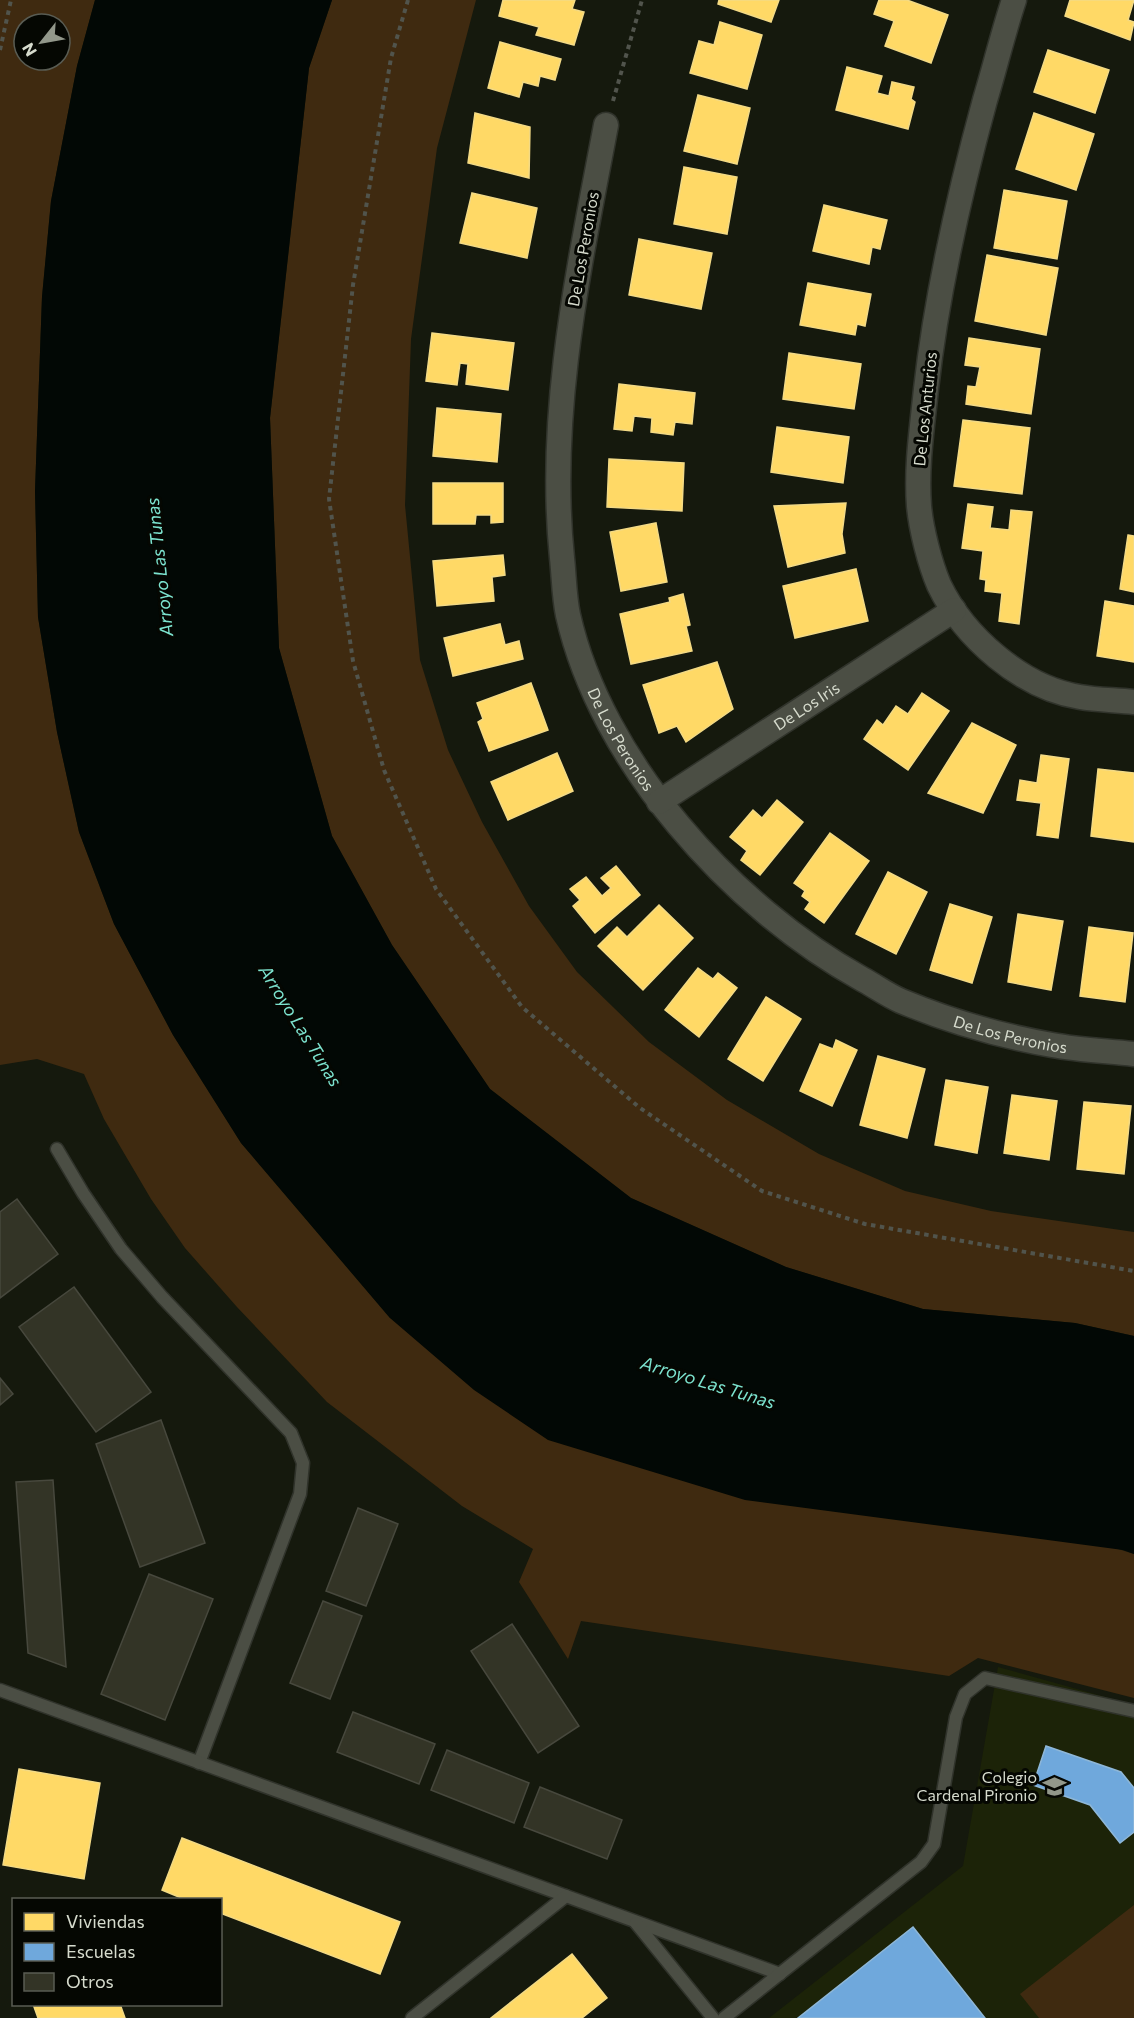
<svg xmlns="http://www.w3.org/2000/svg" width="1134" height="2018" viewBox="0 0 1134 2018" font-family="Commissioner,sans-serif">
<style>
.built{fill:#1c2308}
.green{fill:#3f2a10;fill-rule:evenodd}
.water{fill:#020805}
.homes{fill:#ffd966;stroke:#f3da85;stroke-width:1.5}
.schools{fill:#6fa8dc;stroke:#8eb7d8;stroke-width:1.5}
.building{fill:#333426;stroke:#47483d;stroke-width:1.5}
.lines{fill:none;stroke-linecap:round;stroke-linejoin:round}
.service-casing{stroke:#30332b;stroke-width:15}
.minor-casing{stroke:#30332b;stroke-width:27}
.path{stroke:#51544c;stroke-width:4;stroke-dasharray:4.5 4.5;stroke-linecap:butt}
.service{stroke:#4b4e44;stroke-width:12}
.minor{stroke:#4b4e44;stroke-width:24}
.labels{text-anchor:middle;stroke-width:6;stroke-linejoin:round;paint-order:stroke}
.street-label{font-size:16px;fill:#d6dbcd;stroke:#050702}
.poi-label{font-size:16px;fill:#d6dbcd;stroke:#050702;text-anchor:end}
.water-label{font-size:18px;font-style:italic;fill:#7ce3cf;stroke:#050702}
</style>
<rect width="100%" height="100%" fill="#15190d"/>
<polygon class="built" points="998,1667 1134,1705 1134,2018 769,2018 963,1866"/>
<g class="green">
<path d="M0 0H95L77 66 51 201 42 297 35 491 38 617 57 732 79 832 114 924 173 1035 241 1143 390 1318 1134 1554V1698L978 1658 949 1676 581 1621 568 1659 519 1582 533 1549 462 1506 327 1402 237 1307 185 1248 151 1199 104 1119 84 1074 37 1059 0 1065ZM24 24H60V60H24Z"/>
<polygon points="332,0 476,0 437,148 411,339 405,505 420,660 448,750 482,822 529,906 577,972 649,1042 727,1100 819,1154 905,1191 991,1211 1134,1232 1134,1336 1075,1323 923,1309 786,1267 631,1198 490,1089 392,945 332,836 279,648 270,418 309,68"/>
<polygon points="1134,1905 1134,2018 1039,2018 1020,1994"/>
</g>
<polygon class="water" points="95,0 332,0 309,68 270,418 279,648 332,836 392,945 490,1089 631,1198 786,1267 923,1309 1075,1323 1134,1336 1134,1554 1123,1550 745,1500 548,1440 474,1390 390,1318 241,1143 173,1035 114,924 79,832 57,732 38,617 35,491 42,297 51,201 77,66"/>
<g class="homes">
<polygon points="503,0 575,0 572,9 584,12 574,45 536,35 539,27 499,16"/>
<polygon points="719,0 779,0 771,22 718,4"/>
<polygon points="879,0 907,0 948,15 931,63 885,46 894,21 874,14"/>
<polygon points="1070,0 1134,0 1128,20 1134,22 1130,40 1065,16"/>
<polygon points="720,22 762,35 747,89 690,73 699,41 714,45"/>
<polygon points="500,42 561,59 555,80 540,76 538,86 523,82 519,97 488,88"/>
<polygon points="1048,50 1109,70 1095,113 1034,92"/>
<polygon points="847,67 882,76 877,93 889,96 892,82 914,87 911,99 915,102 908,129 836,110"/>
<polygon points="698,95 750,108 737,164 684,151"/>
<polygon points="475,113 530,127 529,178 468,163"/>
<polygon points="1034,113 1094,134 1076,190 1016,169"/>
<polygon points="684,167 737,177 727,234 674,224"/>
<polygon points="1004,190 1067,201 1057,259 994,248"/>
<polygon points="472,193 537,208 527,258 460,243"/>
<polygon points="824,205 887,220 880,249 872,247 869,264 813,251"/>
<polygon points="639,239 712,253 701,309 629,295"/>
<polygon points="987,255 1058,268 1046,335 975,321"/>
<polygon points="808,283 871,294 865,326 857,324 855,335 800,325"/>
<polygon points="432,333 514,343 508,390 466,384 468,364 460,363 457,385 426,381"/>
<polygon points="969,338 1040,349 1031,414 966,404 968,386 976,387 980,367 965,365"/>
<polygon points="789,353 861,364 854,409 783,399"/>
<polygon points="619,384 695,393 692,424 675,422 673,435 651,432 652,418 634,416 632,431 614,429"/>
<polygon points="437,408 501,414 497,462 433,456"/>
<polygon points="963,420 1030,428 1022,494 954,486"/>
<polygon points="777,427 849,437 843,483 771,472"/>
<polygon points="609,459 684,463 682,511 607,507"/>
<polygon points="433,483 503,483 503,522 491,523 491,515 476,515 475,524 433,524"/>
<polygon points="846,503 842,534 845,553 788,567 774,506"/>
<polygon points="968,504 993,507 990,528 1009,530 1011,510 1032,512 1019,624 999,621 1002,593 985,591 986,580 980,579 983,551 962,548"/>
<polygon points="656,523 667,582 621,591 610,532"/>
<polygon points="1128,535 1134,536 1134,592 1120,589"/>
<polygon points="503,555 505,575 492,577 494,601 437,606 433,561"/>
<polygon points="856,569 868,621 795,638 783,586"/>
<polygon points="683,594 690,625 686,626 692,651 631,664 620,614 670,602 669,598"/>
<polygon points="1105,601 1134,606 1134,662 1097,656"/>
<polygon points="500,624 505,645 519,641 523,659 453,676 444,638"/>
<polygon points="717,662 733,709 686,742 677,726 659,733 643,685"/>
<polygon points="531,683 548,730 489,751 478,722 483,719 477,703"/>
<polygon points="922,693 949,711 908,770 864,739 877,720 883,725 896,706 908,714"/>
<polygon points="972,723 1016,745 983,813 928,793"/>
<polygon points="557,753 573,791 508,820 491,782"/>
<polygon points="1041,755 1069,759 1058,838 1037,835 1041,803 1017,800 1020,780 1037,783"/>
<polygon points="1098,769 1134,773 1134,842 1091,836"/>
<polygon points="777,800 803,822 760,875 741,860 747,851 730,837 753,810 762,818"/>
<polygon points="830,833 869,861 824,923 805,909 810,902 802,896 805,891 794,883"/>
<polygon points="616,866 640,895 595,933 573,906 580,900 570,889 586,877 602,896 611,888 601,878"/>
<polygon points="888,872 927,892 896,954 856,934"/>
<polygon points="950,904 992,917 972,983 930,970"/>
<polygon points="659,905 693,938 643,990 598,946 617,927 627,937"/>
<polygon points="1018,914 1063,921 1051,990 1008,982"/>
<polygon points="1089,927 1133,933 1125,1002 1080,996"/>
<polygon points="698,968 713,979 718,973 737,988 699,1037 665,1010"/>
<polygon points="766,997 801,1019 763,1081 728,1059"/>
<polygon points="836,1040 857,1050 832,1106 800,1091 820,1044 833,1049"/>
<polygon points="878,1056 925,1069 907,1138 860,1125"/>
<polygon points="946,1080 988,1087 977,1153 935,1145"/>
<polygon points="1012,1095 1057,1101 1049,1160 1004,1153"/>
<polygon points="1084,1102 1131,1106 1124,1174 1077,1169"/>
<polygon points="19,1769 100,1783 84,1879 3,1865"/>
<polygon points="182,1838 400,1922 380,1974 220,1913 220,1900 186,1900 162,1890"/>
<polygon points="572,1954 607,1998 582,2018 491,2018"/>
<polygon points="33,2004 120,2004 125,2018 38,2018"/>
</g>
<g class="schools">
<polygon points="1046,1746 1121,1772 1134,1788 1134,1832 1120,1843 1090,1805 1033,1785"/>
<polygon points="913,1927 985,2018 798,2018"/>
</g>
<g class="building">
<polygon points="17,1199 58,1254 0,1298 0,1212"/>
<polygon points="74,1287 151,1392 96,1432 19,1327"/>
<polygon points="0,1378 13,1394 0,1405"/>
<polygon points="161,1420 205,1543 140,1567 96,1444"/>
<polygon points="53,1480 66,1667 28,1653 16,1482"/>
<polygon points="358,1508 398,1524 366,1606 326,1591"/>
<polygon points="149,1574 213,1599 165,1720 101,1694"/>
<polygon points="323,1601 362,1616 330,1699 290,1683"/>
<polygon points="512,1624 579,1726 538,1753 471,1651"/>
<polygon points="353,1712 435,1744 419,1784 337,1752"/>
<polygon points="447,1750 529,1783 514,1823 431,1790"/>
<polygon points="540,1787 622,1820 607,1859 524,1827"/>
</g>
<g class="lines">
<defs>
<g id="service">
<polyline points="57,1149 83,1193 121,1249 162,1297 291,1433 303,1463 300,1494 199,1763"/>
<polyline points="0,1690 780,1974"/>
<polyline points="636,1923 713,2018"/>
<polyline points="412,2018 566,1896"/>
<polyline points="724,2018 921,1862 934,1844 956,1717 965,1694 985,1678 1134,1711"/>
</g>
<g id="minor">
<path d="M1014 0C1003 33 995 67 985 100 959 195 937 291 926 389 922 428 916 467 919 506 921 529 930 564 939 585 964 637 1022 688 1080 697 1097 700 1116 700 1134 702"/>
<path id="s1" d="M606 125C579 268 547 412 562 558 564 576 564 596 568 615 601 762 732 907 862 979 875 986 887 995 901 1001 949 1021 1001 1036 1052 1045 1079 1050 1107 1051 1134 1054"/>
<path id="s2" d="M659 802 954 610"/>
</g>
</defs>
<use href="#service" class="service-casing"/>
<use href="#minor" class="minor-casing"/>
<g class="path">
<polyline points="408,0 391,58 353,285 329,499 353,661 384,770 436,889 522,1007 640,1108 762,1191 865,1224 1134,1271"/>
<polyline points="0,50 11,0"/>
<polyline points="613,101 642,0"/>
</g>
<use href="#service" class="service"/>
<use href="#minor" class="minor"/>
</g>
<defs>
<symbol id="school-bare" viewBox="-9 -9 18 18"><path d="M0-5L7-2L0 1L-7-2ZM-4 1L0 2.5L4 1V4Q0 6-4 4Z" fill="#92978a" stroke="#050702" stroke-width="2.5" paint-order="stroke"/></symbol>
</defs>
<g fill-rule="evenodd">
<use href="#school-bare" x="1038" y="1770" width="33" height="33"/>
</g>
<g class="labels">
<g class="street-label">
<text transform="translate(583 249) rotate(-80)" y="6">De Los Peronios</text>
<text transform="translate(925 409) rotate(-84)" y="6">De Los Anturios</text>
<text dy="6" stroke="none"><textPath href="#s2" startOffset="176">De Los Iris</textPath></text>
<text dy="6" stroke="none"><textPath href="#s1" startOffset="630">De Los Peronios</textPath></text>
<text dy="6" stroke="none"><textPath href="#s1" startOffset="1134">De Los Peronios</textPath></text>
</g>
<g class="poi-label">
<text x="1037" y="1783">Colegio<tspan x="1037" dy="18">Cardenal Pironio</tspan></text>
</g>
<g class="water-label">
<text transform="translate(160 567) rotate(-96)" y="6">Arroyo Las Tunas</text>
<text transform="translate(300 1026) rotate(58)" y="6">Arroyo Las Tunas</text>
<text transform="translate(708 1383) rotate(17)" y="6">Arroyo Las Tunas</text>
</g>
</g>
<rect x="12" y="1898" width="210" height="108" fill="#050702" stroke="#595c53" stroke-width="1.5"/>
<rect x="24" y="1913" width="30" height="18" fill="#ffd966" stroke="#595c53" stroke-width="1.5"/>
<text x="66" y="1928" font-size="18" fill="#d6dbcd">Viviendas</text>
<rect x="24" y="1943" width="30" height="18" fill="#6fa8dc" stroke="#595c53" stroke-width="1.5"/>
<text x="66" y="1958" font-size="18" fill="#d6dbcd">Escuelas</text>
<rect x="24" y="1973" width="30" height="18" fill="#333426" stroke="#595c53" stroke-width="1.5"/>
<text x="66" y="1988" font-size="18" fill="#d6dbcd">Otros</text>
<g transform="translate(42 42) rotate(239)"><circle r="28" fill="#050702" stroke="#595c53" stroke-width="1.5"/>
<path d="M0-4.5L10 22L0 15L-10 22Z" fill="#92978a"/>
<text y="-9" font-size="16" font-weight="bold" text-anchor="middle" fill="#d6dbcd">N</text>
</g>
</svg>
